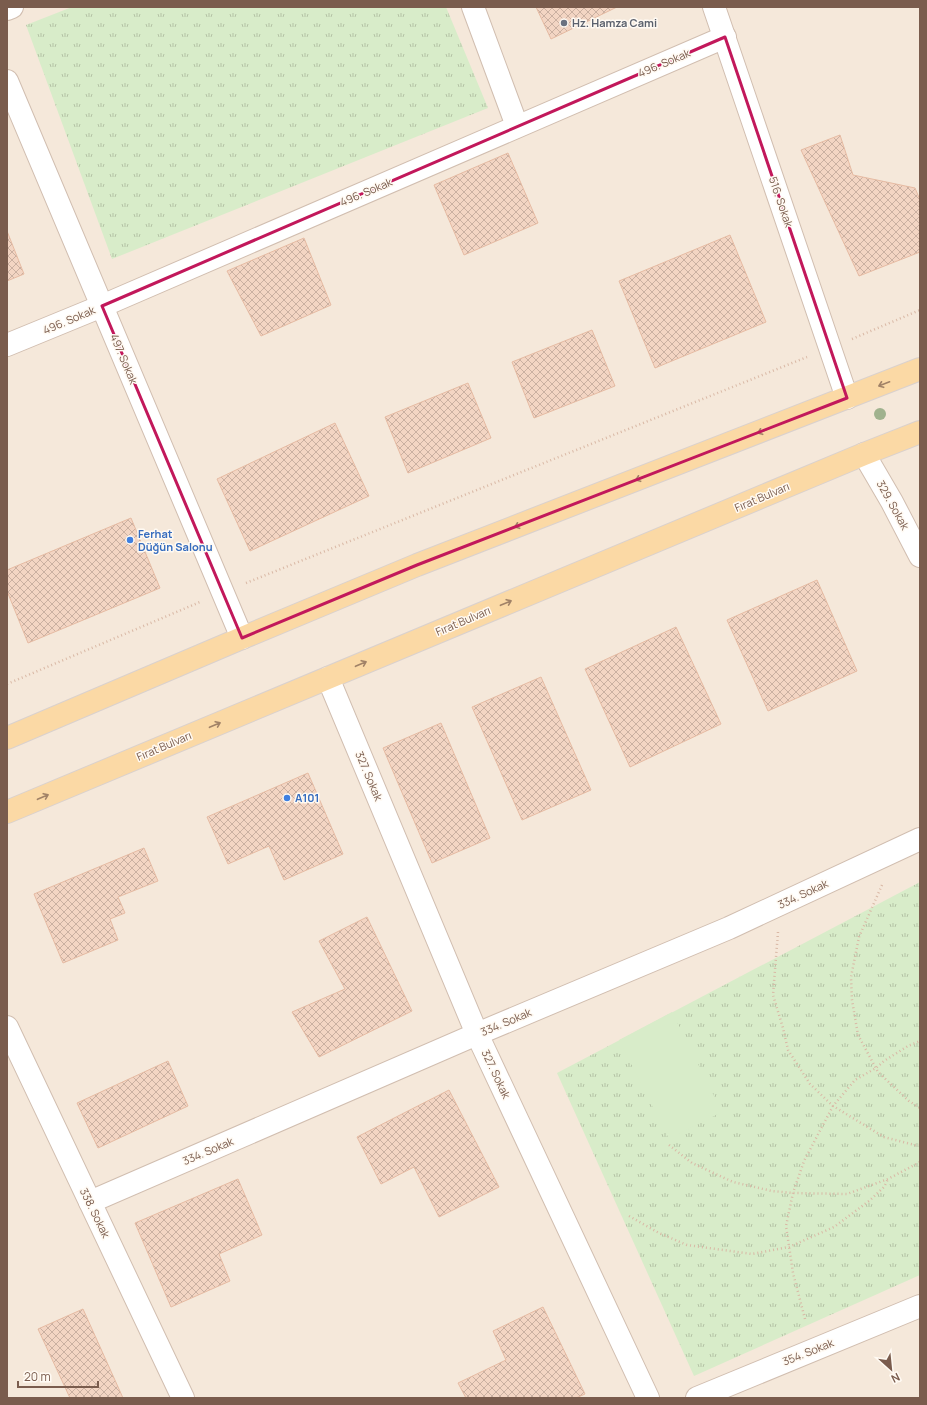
<svg xmlns="http://www.w3.org/2000/svg" width="927" height="1405" viewBox="0 0 927 1405" font-family="Manrope,sans-serif">
<style>
.residential{fill:#f5e8da}
.grass{fill:url(#grass-tufts)}
.garden{fill:#d8ecc9}
.building{fill:url(#building-cross-hatch);stroke:#e6bba3}
.lines{fill:none;stroke-linecap:round;stroke-linejoin:round}
.minor-casing{stroke:#d1beb0;stroke-width:24}
.primary-casing{stroke:#dad1cd;stroke-width:24}
.path{stroke:#d9b8a5;stroke-width:2.5;stroke-dasharray:1 3;stroke-linecap:butt}
.minor{stroke:#fff;stroke-width:22}
.primary{stroke:#fbd9a5;stroke-width:22}
.tree{fill:#a0b28e}
.oneway{stroke:#a18267}
.marked{fill:none;stroke:#c2185b;stroke-width:3;stroke-linejoin:round}
.worship-dot{fill:#6b7280;stroke:#fffaf3;stroke-width:1.5}
.shop-dot{fill:#3f7fe0;stroke:#fffaf3;stroke-width:1.5}
.labels{text-anchor:middle;stroke-width:3;stroke-linejoin:round;paint-order:stroke}
.worship-label{font-size:11px;font-weight:bold;fill:#5b616d;stroke:#fffaf3;text-anchor:start}
.street-label{font-size:11px;fill:#7a5c4d;stroke:#fffaf3}
.shop-label{font-size:11px;font-weight:bold;fill:#366cbe;stroke:#fffaf3;text-anchor:start}
</style>
<defs>
<pattern id="grass-tufts" width="24" height="20" patternUnits="userSpaceOnUse"><rect width="24" height="20" fill="#d8ecc9"/><path d="M3 7l-1-3M5 7V3M7 7l1-3M15 17l-1-3M17 17v-4M19 17l1-3" fill="none" stroke="#b4c2a5"/></pattern>
<pattern id="building-cross-hatch" width="8" height="8" patternUnits="userSpaceOnUse"><rect width="8" height="8" fill="#f3d5c3"/><path d="M0 0l8 8M0 8l8-8" fill="none" stroke="#cab0a1"/></pattern>
</defs>
<rect width="100%" height="100%" fill="#fdf6ec"/>
<rect class="residential" x="7" y="7" width="913" height="1391"/>
<g class="grass">
<polygon points="72,7 446,7 488,108 112,259 26,25"/>
<polygon points="920,882 920,1275 694,1376 557,1073"/>
</g>
<polygon class="garden" points="672,1012 722,1112 669,1139 619,1040"/>
<g class="building">
<polygon points="536,7 617,7 551,39"/>
<polygon points="840,135 853,175 915,188 920,200 920,252 859,276 801,150"/>
<polygon points="508,153 538,223 464,255 434,185"/>
<polygon points="7,231 24,274 7,281"/>
<polygon points="730,235 766,322 655,368 619,281"/>
<polygon points="304,238 331,305 261,336 227,271"/>
<polygon points="592,330 615,386 534,418 512,362"/>
<polygon points="468,383 491,438 408,473 385,417"/>
<polygon points="335,423 369,496 250,551 217,479"/>
<polygon points="131,518 160,588 28,643 7,591 7,570"/>
<polygon points="817,580 857,671 768,711 727,620"/>
<polygon points="676,627 721,724 630,767 585,669"/>
<polygon points="541,677 591,790 522,820 472,707"/>
<polygon points="441,723 490,838 432,863 383,748"/>
<polygon points="308,773 343,854 284,880 269,846 228,864 207,817"/>
<polygon points="144,848 158,881 118,897 125,913 110,919 118,940 63,963 34,894"/>
<polygon points="367,917 412,1011 319,1057 292,1012 345,989 319,941"/>
<polygon points="168,1061 188,1106 98,1148 77,1103"/>
<polygon points="449,1090 499,1187 439,1217 414,1167 381,1184 357,1137"/>
<polygon points="238,1179 262,1235 219,1254 230,1281 171,1307 135,1223"/>
<polygon points="543,1307 585,1394 576,1398 466,1398 458,1383 506,1360 493,1331"/>
<polygon points="83,1309 123,1398 70,1398 38,1329"/>
</g>
<g class="lines">
<defs>
<g id="minor">
<polyline points="473,7 517,126"/>
<polyline points="714,7 847,398"/>
<polyline points="7,9 12,7"/>
<polyline points="7,81 242,638"/>
<polyline points="7,345 102,306 725,37"/>
<polyline points="864,454 892,502 920,556"/>
<polyline points="328,678 477,1034 648,1398"/>
<polyline points="7,1027 183,1398"/>
<polyline points="90,1202 477,1034 729,928 920,839"/>
<polyline points="697,1398 920,1306"/>
</g>
<g id="primary">
<polyline points="7,738 242,638 417,565 920,369"/>
<polyline points="7,812 864,454 920,432"/>
</g>
</defs>
<use href="#minor" class="minor-casing"/>
<use href="#primary" class="primary-casing"/>
<g class="path">
<polyline points="852,339 920,310"/>
<polyline points="246,583 807,357"/>
<polyline points="7,684 200,602"/>
<polyline points="882,885 859,937 851,977 852,1000 858,1035 878,1072 909,1101 920,1108"/>
<polyline points="778,932 773,995 783,1028 788,1050 810,1084 833,1106 884,1137 915,1145 920,1145"/>
<polyline points="669,1145 692,1163 733,1182 772,1191 793,1193 847,1194 888,1179 920,1162"/>
<polyline points="629,1216 659,1233 687,1245 752,1254 789,1247 834,1227 869,1201 884,1187 888,1179"/>
<polyline points="805,1319 793,1273 786,1226 793,1193 804,1161 833,1106 855,1080 876,1068 884,1061 908,1046 920,1041"/>
</g>
<use href="#minor" class="minor"/>
<use href="#primary" class="primary"/>
</g>
<circle class="tree" cx="880" cy="414" r="6"/>
<defs><path id="oneway-shaft" d="M-6 0H5M1.5-3L5.5 0L1.5 3" fill="none" stroke-width="1.6" stroke-linecap="round" stroke-linejoin="round"/></defs>
<g class="oneway">
<use href="#oneway-shaft" transform="translate(884 384) rotate(159)"/>
<use href="#oneway-shaft" transform="translate(763 431) rotate(159)"/>
<use href="#oneway-shaft" transform="translate(641 478) rotate(159)"/>
<use href="#oneway-shaft" transform="translate(520 525) rotate(159)"/>
<use href="#oneway-shaft" transform="translate(506 603) rotate(-23)"/>
<use href="#oneway-shaft" transform="translate(361 664) rotate(-23)"/>
<use href="#oneway-shaft" transform="translate(215 725) rotate(-23)"/>
<use href="#oneway-shaft" transform="translate(43 797) rotate(-23)"/>
</g>
<path class="marked" d="M725 37 847 398 417 565 242 638 102 306Z"/>
<circle class="worship-dot" cx="564" cy="23" r="4"/>
<g class="shop-dot">
<circle cx="130" cy="540" r="4"/>
<circle cx="287" cy="798" r="4"/>
</g>
<g class="labels">
<g class="worship-label">
<text x="572" y="27">Hz. Hamza Cami</text>
</g>
<g class="street-label">
<text transform="translate(664 63) rotate(-23)" y="4">496. Sokak</text>
<text transform="translate(366 192) rotate(-23)" y="4">496. Sokak</text>
<text transform="translate(781 202) rotate(71)" y="4">516. Sokak</text>
<text transform="translate(69 320) rotate(-23)" y="4">496. Sokak</text>
<text transform="translate(124 359) rotate(67)" y="4">497. Sokak</text>
<text transform="translate(762 497) rotate(-23)" y="4">Fırat Bulvarı</text>
<text transform="translate(893 505) rotate(61)" y="4">329. Sokak</text>
<text transform="translate(463 621) rotate(-23)" y="4">Fırat Bulvarı</text>
<text transform="translate(164 746) rotate(-23)" y="4">Fırat Bulvarı</text>
<text transform="translate(369 776) rotate(67)" y="4">327. Sokak</text>
<text transform="translate(803 894) rotate(-25)" y="4">334. Sokak</text>
<text transform="translate(506 1022) rotate(-23)" y="4">334. Sokak</text>
<text transform="translate(496 1074) rotate(65)" y="4">327. Sokak</text>
<text transform="translate(208 1151) rotate(-23)" y="4">334. Sokak</text>
<text transform="translate(95 1213) rotate(64)" y="4">338. Sokak</text>
<text transform="translate(808 1352) rotate(-22)" y="4">354. Sokak</text>
</g>
<g class="shop-label">
<text x="138" y="538">Ferhat<tspan x="138" dy="13">Düğün Salonu</tspan></text>
<text x="295" y="802">A101</text>
</g>
</g>
<rect width="927" height="1405" fill="none" stroke="#7a5c4d" stroke-width="16"/>
<g transform="translate(891 1369) rotate(153)" stroke="#fffaf3" stroke-width="3" paint-order="stroke">
<path d="M0-3L7 15L0 10L-7 15Z" fill="#7a5c4d"/>
<text y="-6" font-size="11" font-weight="bold" text-anchor="middle" fill="#7a5c4d">N</text>
</g>
<path d="M18 1381v6h80v-6" fill="none" stroke="#7a5c4d" stroke-width="2"/>
<text x="24" y="1381" font-size="12" fill="#7a5c4d" stroke="#fffaf3" stroke-width="3" paint-order="stroke">20 m</text>
</svg>
